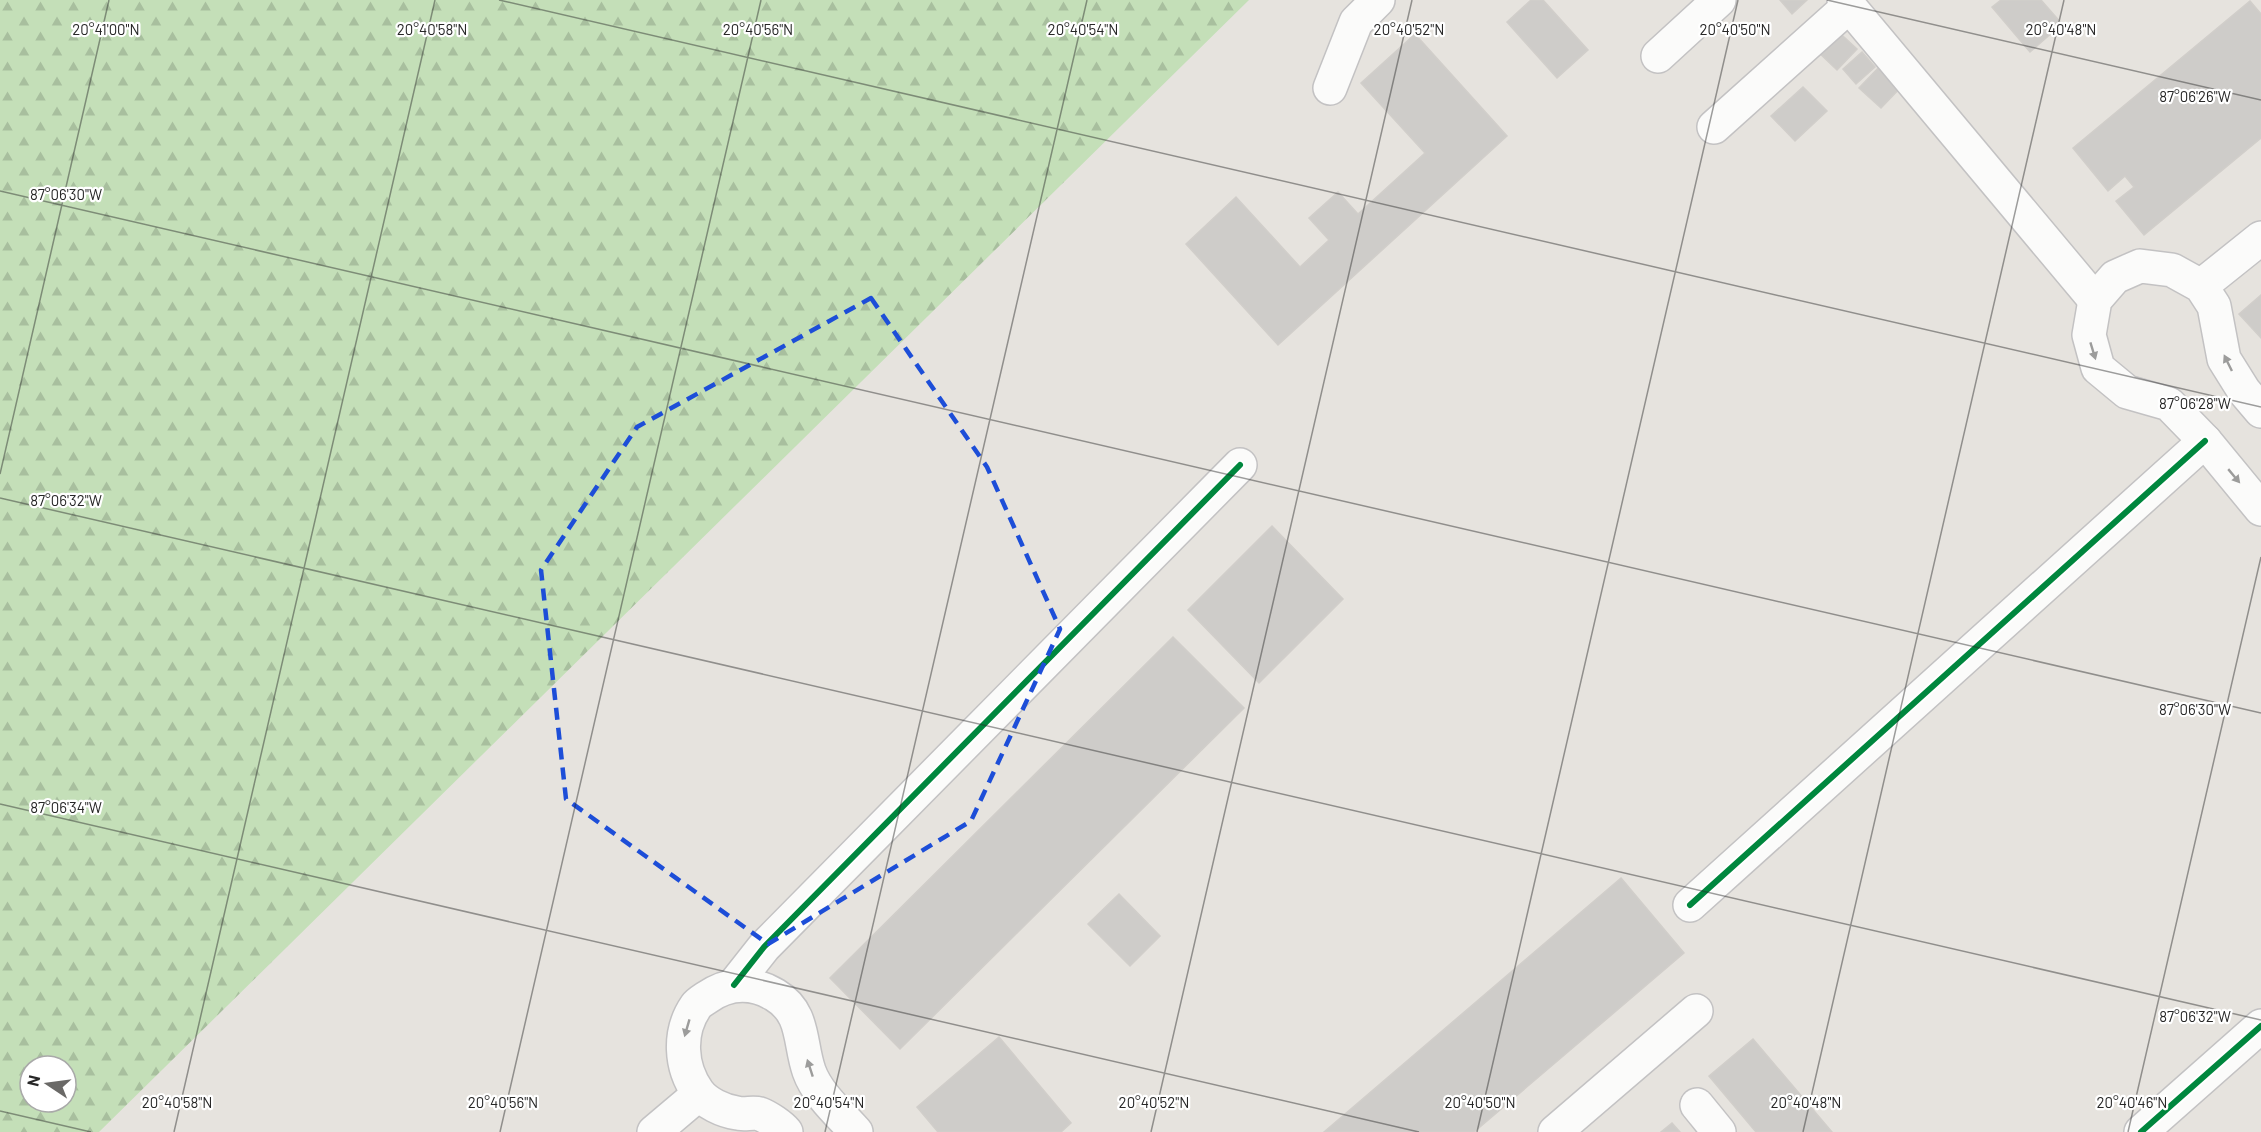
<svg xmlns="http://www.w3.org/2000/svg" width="2261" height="1132" viewBox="0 0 2261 1132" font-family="Barlow,sans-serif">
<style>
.forest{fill:url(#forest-firs);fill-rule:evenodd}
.building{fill:#ceccc9;stroke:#d1ceca;stroke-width:1.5}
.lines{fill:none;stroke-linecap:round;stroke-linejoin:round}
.minor-casing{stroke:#c3c2c3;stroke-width:36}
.minor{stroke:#fbfbfa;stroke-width:33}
.cycleway-casing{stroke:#fff;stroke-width:10}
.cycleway{stroke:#00873e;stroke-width:6}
.oneway{fill:#9c9c9b}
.marked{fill:none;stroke:#1d4ed8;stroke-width:4.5;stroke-dasharray:12 8;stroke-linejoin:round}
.ticks{fill:none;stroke:#272727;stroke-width:1.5;stroke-opacity:0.45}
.ticks-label{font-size:15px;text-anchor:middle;fill:#272727;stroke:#fff;stroke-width:4.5;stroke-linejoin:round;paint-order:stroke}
</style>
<defs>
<pattern id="forest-firs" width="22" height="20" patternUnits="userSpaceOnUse" patternTransform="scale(1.5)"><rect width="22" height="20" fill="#c4dfb8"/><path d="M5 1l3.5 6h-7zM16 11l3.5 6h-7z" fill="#a8bf9e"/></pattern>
</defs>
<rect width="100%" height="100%" fill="#e6e3de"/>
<path class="forest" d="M0 0H1249L99 1132H0ZM30 1066H66V1102H30Z"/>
<g class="building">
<polygon points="1531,0 1543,0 1588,50 1557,78 1507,22"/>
<polygon points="1780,0 1807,0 1792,14"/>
<polygon points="2001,0 2041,0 2062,24 2030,52 1992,7"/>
<polygon points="2250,1 2261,14 2261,138 2144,235 2116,201 2134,187 2125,176 2108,191 2073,148"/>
<polygon points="1832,26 1857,49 1837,70 1813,47"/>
<polygon points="1415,34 1507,136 1278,345 1186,244 1236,197 1300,267 1329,240 1309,218 1338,192 1358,214 1425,153 1361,83"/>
<polygon points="1862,52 1875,67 1856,84 1843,69"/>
<polygon points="1882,64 1903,85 1881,108 1859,88"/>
<polygon points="1803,87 1827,111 1795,141 1771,116"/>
<polygon points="2261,295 2261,338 2239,314"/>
<polygon points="1272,526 1343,599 1259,683 1188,610"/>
<polygon points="1173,637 1244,708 900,1049 830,978"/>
<polygon points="1621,878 1684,953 1474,1132 1324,1132"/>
<polygon points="1119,894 1160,936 1130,966 1088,924"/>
<polygon points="999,1037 1071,1123 1061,1132 938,1132 917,1107"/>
<polygon points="1753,1039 1832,1132 1756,1132 1709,1076"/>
<polygon points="1672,1123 1680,1132 1661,1132"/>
</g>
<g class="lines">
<defs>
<g id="minor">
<polyline points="1844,0 2095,300"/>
<polyline points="1658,56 1719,0"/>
<polyline points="1330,88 1356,22 1378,0"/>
<polyline points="1714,127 1849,6"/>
<polyline points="2201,286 2261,238"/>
<polyline points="2261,411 2244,391 2224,359 2214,306 2201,286 2172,270 2140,266 2115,277 2095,300 2089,335 2098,368 2127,392 2169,404 2205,441 2261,509"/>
<polyline points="1690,905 2205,441"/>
<polyline points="734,985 764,947 1240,465"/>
<polyline points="1697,1105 1719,1132"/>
<polyline points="654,1132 699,1094"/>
<path d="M786 1132C781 1126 768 1117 760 1114 753 1112 744 1115 737 1113 723 1111 706 1103 698 1092 680 1067 678 1032 696 1006 698 1003 703 1000 706 998 727 983 752 981 775 995 805 1013 799 1042 809 1071 817 1094 840 1114 856 1132"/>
<polyline points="1555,1132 1696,1011"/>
<polyline points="2141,1132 2261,1026"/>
</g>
</defs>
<use href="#minor" class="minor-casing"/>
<use href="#minor" class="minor"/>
<defs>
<g id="cycleway">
<polyline points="1690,905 2205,441"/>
<polyline points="734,985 764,947 1240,465"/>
<polyline points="2141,1132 2261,1026"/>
</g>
</defs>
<use href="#cycleway" class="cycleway-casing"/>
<use href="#cycleway" class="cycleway"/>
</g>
<defs><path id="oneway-solid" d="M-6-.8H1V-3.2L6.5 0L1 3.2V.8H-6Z" transform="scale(1.5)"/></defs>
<g class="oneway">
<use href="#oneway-solid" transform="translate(2093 351) rotate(73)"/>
<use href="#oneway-solid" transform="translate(2228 363) rotate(-116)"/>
<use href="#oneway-solid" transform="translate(2234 476) rotate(50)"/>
<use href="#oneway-solid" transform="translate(687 1028) rotate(106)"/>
<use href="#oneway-solid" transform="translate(810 1068) rotate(-108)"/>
</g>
<path class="marked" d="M871 298 987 467 1060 629 971 821 768 944 566 799 541 570 637 427Z"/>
<path class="ticks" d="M499 0 2261 407M1827 0 2261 100M0 191 2261 713M0 474 109 0M0 498 2261 1020M0 804 1419 1132M0 1111 91 1132M174 1132 435 0M500 1132 761 0M825 1132 1087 0M1151 1132 1412 0M1477 1132 1738 0M1803 1132 2064 0M2128 1132 2261 557"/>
<g class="ticks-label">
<text x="106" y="35">20°41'00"N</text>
<text x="432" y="35">20°40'58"N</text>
<text x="758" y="35">20°40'56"N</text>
<text x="1083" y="35">20°40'54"N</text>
<text x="1409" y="35">20°40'52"N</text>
<text x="1735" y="35">20°40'50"N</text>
<text x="2061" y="35">20°40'48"N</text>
<text x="2195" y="102">87°06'26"W</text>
<text x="66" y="200">87°06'30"W</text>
<text x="2195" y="409">87°06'28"W</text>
<text x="66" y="506">87°06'32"W</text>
<text x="2195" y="715">87°06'30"W</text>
<text x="66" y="813">87°06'34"W</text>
<text x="2195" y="1022">87°06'32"W</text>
<text x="177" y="1108">20°40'58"N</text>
<text x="503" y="1108">20°40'56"N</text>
<text x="829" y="1108">20°40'54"N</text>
<text x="1154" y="1108">20°40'52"N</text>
<text x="1480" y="1108">20°40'50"N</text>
<text x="1806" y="1108">20°40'48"N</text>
<text x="2132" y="1108">20°40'46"N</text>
</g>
<g transform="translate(48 1084) rotate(283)"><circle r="28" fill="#ffffff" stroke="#a9a9a9" stroke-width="1.5"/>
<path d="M0-4.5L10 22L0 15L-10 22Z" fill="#6a6967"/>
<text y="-9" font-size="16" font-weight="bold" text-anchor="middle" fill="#272727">N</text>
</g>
</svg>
